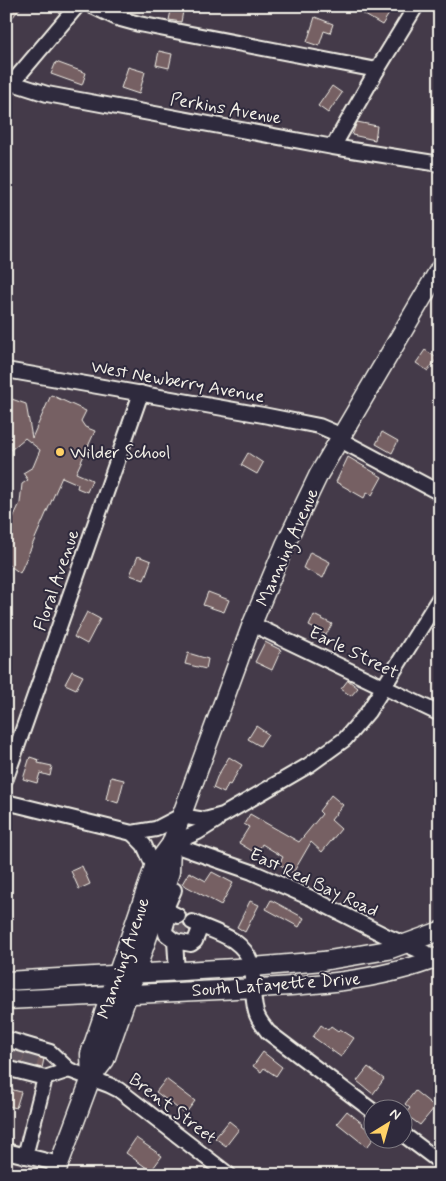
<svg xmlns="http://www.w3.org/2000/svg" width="446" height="1181" viewBox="0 0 446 1181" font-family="Mynerve,sans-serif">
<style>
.building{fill:#766064;stroke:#f4f1e8}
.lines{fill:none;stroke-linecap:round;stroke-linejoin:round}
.minor-tunnel{stroke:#5e5561;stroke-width:14;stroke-dasharray:14 7;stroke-linecap:butt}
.minor-casing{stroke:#f4f1e8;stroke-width:18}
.major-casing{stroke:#f4f1e8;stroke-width:21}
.minor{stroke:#2f2a3d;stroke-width:14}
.major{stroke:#2f2a3d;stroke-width:18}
.poi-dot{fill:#ffd166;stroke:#2f2a3d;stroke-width:2}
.labels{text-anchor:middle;stroke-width:4;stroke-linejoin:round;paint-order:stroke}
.street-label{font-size:18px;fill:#f4f1e8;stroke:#2f2a3d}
.poi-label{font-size:18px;fill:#f4f1e8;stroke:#2f2a3d;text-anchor:start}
</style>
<rect width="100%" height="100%" fill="#443a49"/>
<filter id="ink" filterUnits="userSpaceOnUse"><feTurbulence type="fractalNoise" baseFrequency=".02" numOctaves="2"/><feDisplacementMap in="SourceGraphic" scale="10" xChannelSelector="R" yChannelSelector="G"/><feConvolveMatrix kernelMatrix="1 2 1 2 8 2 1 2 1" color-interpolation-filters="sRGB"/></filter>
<g filter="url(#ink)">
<g class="building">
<polygon points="6,6 22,6 6,25"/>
<polygon points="172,6 184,6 181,22 169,20"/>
<polygon points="364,6 384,6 382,10 389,14 382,25 360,12"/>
<polygon points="315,17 333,24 330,33 324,31 319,46 307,42"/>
<polygon points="159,51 172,54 169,68 156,65"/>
<polygon points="56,62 86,73 82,85 51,74"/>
<polygon points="128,67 145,72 139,94 121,88"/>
<polygon points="332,86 342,93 328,113 318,106"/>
<polygon points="357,122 377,126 375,140 352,135"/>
<polygon points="425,350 437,358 428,371 416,363"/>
<polygon points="51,395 86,411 81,421 85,427 95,431 76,473 92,480 87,492 77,488 78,484 62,477 20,573 6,563 6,533 20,503 22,484 28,480 23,473 33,467 40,450 25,438 6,454 6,397 26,404 32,438"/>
<polygon points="382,432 398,441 392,453 376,444"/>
<polygon points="248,453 263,463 257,474 241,465"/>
<polygon points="348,457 382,477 372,495 367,492 364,498 336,482"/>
<polygon points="310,552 330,562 323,578 303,568"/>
<polygon points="138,556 151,561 144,580 130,575"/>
<polygon points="208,592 229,600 224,612 203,605"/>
<polygon points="87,612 100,619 87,644 74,637"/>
<polygon points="314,615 332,624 326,635 309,626"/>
<polygon points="265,642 281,650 272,670 255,662"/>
<polygon points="188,653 208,659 206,669 185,664"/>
<polygon points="72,671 83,676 76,689 65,684"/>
<polygon points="348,680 358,688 351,696 341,689"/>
<polygon points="256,726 268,734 260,746 248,739"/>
<polygon points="30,757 39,760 38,763 52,766 50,776 40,773 37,783 23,779"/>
<polygon points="229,757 242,765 230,785 228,784 224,793 213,788 217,777"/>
<polygon points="111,777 124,780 118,803 106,799"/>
<polygon points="331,795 343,805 331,820 341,829 322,852 311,842 293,873 279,864 283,857 262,844 257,854 239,843 249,827 244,824 250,814 299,842 322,814 319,811"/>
<polygon points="82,866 90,884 79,889 71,871"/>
<polygon points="189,872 206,881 212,872 233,883 221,905 182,884"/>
<polygon points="271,900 304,918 299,927 266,909"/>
<polygon points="250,901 259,905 245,932 237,927"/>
<polygon points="321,1025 328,1030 331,1026 338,1031 340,1029 354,1038 341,1057 313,1037"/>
<polygon points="6,1048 44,1059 42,1068 6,1059"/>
<polygon points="263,1052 282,1067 276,1076 264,1068 261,1072 253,1066"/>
<polygon points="368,1067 384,1079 373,1094 357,1081"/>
<polygon points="166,1079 195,1101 185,1114 156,1092"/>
<polygon points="6,1088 21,1092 16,1108 6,1105"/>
<polygon points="415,1091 435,1107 420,1125 405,1114 410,1108 405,1104"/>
<polygon points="347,1111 363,1124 362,1125 374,1134 374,1138 367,1147 337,1123"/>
<polygon points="229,1121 239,1129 226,1146 215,1138"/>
<polygon points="136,1138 162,1156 151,1171 126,1153"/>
</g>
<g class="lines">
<g class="minor-tunnel">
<polyline points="174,925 188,931"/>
<polyline points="14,1063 18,1051"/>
<polyline points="29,1067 32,1055"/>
</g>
<defs>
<g id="minor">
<polyline points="92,6 117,18 139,24 377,70"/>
<polyline points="6,81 47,94 333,147 440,164"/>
<polyline points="7,89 77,6"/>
<polyline points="333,147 377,70 416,6"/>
<polyline points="6,370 263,415 319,426 333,432 346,443 440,493"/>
<polyline points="252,624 440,714"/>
<polyline points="6,778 141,393"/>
<polyline points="6,802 132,833 156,829 181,816 205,820 223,815 309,765 345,739 368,712 440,597"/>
<polyline points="132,833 144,845 154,867"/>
<polyline points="171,844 252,872 311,898 388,937 440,959"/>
<polyline points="171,844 198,832 217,820"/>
<polyline points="165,886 174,890 167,906 170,912 178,916"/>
<polyline points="170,912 165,929 166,934 175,941"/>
<path d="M192 922C205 928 222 933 234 941 263 962 248 985 256 1012 258 1020 263 1025 268 1032L374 1112"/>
<polyline points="177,972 175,941 191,944 195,941 201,926"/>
<polyline points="6,1039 50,1052 69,1070 109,1085 119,1090 229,1175"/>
<polyline points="6,1068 45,1078 69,1070"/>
<polyline points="404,1135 440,1162"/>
<polyline points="6,1151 59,1164"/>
<polyline points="25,1156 45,1078"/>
</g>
<g id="major">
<polyline points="6,981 253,967 323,961 388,950 440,931"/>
<path d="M6 1000C77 996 148 993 219 990 293 986 370 985 440 957"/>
<polyline points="91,1078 90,1054 154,867 171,844 252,624 285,545 319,474 440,268"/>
<polyline points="55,1175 91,1078 105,1060 119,1020 170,872 171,844"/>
</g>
</defs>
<use href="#minor" class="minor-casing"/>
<use href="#major" class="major-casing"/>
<use href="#minor" class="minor"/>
<use href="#major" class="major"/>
</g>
</g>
<circle class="poi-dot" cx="60" cy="452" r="5"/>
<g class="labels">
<g class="street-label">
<text transform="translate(226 108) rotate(10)" y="6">Perkins Avenue</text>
<text transform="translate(178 381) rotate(10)" y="6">West Newberry Avenue</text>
<text transform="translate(287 547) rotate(-66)" y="6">Manning Avenue</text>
<text transform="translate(56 580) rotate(-71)" y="6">Floral Avenue</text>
<text transform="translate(354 652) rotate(26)" y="6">Earle Street</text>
<text transform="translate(314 882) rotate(25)" y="6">East Red Bay Road</text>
<text transform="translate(123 958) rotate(-71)" y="6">Manning Avenue</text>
<text transform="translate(276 984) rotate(-4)" y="6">South Lafayette Drive</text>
<text transform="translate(173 1108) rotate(37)" y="6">Brent Street</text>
</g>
<g class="poi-label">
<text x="70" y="458">Wilder School</text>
</g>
</g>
<rect width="446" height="1181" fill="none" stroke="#2f2a3d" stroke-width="25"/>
<rect x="12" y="12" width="421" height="1156" fill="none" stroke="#f4f1e8" stroke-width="2" filter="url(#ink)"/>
<g transform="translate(388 1124) rotate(37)"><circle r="24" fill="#2f2a3d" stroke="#7e7a81"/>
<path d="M0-4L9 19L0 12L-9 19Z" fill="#ffd166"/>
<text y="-8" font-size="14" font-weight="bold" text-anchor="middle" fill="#f4f1e8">N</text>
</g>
</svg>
